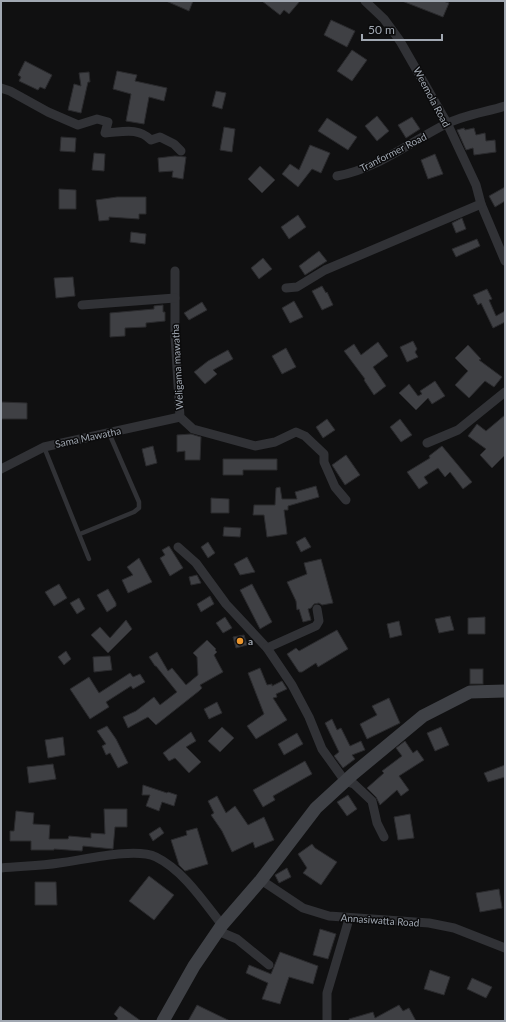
<svg xmlns="http://www.w3.org/2000/svg" width="506" height="1022" viewBox="0 0 506 1022" font-family="Lato,sans-serif">
<style>
.building{fill:#3f4044;stroke:#2a2a2d}
.lines{fill:none;stroke-linecap:round;stroke-linejoin:round}
.lane{stroke:#313236;stroke-width:4.5}
.street{stroke:#313236;stroke-width:9}
.secondary{stroke:#3f4146;stroke-width:13}
.poi-dot{fill:#ec962d;stroke:#0b0b0c;stroke-width:1.5}
.labels{text-anchor:middle;stroke-width:3;stroke-linejoin:round;paint-order:stroke}
.street-label{font-size:10px;fill:#a1a8b2;stroke:#0b0b0c}
.poi-label{font-size:10px;font-weight:bold;fill:#a1a8b2;stroke:#0b0b0c;text-anchor:start}
</style>
<rect width="100%" height="100%" fill="#101011"/>
<g class="building">
<polygon points="166,1 193,1 189,11"/>
<polygon points="262,1 300,1 289,14 284,10 280,15"/>
<polygon points="402,1 443,1 449,3 443,17"/>
<polygon points="331,20 355,31 347,47 324,35"/>
<polygon points="352,50 367,60 352,81 337,71"/>
<polygon points="25,61 52,75 45,89 40,87 38,90 19,81 21,77 18,75"/>
<polygon points="117,71 137,75 135,81 167,88 164,101 149,97 144,124 126,121 131,94 113,89"/>
<polygon points="89,72 90,82 88,82 81,113 68,110 74,84 81,86 79,73"/>
<polygon points="216,91 226,93 222,109 212,106"/>
<polygon points="377,116 389,131 377,141 365,126"/>
<polygon points="412,117 420,129 406,138 398,125"/>
<polygon points="327,118 357,137 348,150 318,131"/>
<polygon points="224,127 235,129 232,152 220,150"/>
<polygon points="464,128 465,130 474,128 476,135 485,133 486,141 495,140 496,152 474,155 473,148 466,150 457,130"/>
<polygon points="61,137 76,138 75,152 60,151"/>
<polygon points="310,145 330,153 321,173 312,169 298,187 282,174 290,164 299,170"/>
<polygon points="94,153 105,154 104,171 92,170"/>
<polygon points="435,154 443,174 428,179 421,160"/>
<polygon points="175,156 186,157 183,179 172,177 173,171 159,172 158,158"/>
<polygon points="260,166 275,180 262,193 248,179"/>
<polygon points="505,187 505,201 495,207 489,196"/>
<polygon points="59,189 76,190 76,209 59,209"/>
<polygon points="117,197 146,197 146,214 139,214 139,219 109,217 109,220 99,221 96,200"/>
<polygon points="298,215 306,227 289,239 281,227"/>
<polygon points="462,218 466,229 456,233 452,223"/>
<polygon points="131,232 146,234 145,244 130,242"/>
<polygon points="477,239 480,246 456,257 452,249"/>
<polygon points="319,251 327,261 305,275 299,266"/>
<polygon points="263,258 272,269 259,279 251,268"/>
<polygon points="73,277 75,296 56,298 54,278"/>
<polygon points="322,286 326,293 327,292 333,305 322,310 312,291"/>
<polygon points="487,289 492,299 489,300 496,316 505,311 505,322 493,328 481,303 478,305 473,295"/>
<polygon points="294,301 303,317 290,323 282,308"/>
<polygon points="202,302 207,310 189,320 184,313"/>
<polygon points="163,305 163,312 165,312 165,321 146,323 146,327 125,328 125,336 110,337 110,313 154,309 154,306"/>
<polygon points="413,341 417,349 415,352 418,357 407,362 400,347"/>
<polygon points="378,342 388,356 373,367 386,386 374,395 364,380 365,379 344,351 354,344 361,355"/>
<polygon points="468,345 481,359 479,360 502,377 494,387 485,381 469,398 455,385 468,371 455,358"/>
<polygon points="286,348 296,367 282,374 272,356"/>
<polygon points="228,350 233,359 213,370 217,374 205,384 194,372 208,361"/>
<polygon points="435,381 445,396 432,404 428,398 416,410 399,393 409,384 418,396 422,394 420,391"/>
<polygon points="1,402 27,403 27,419 1,419"/>
<polygon points="505,415 505,455 492,468 480,455 486,449 468,436 477,424 486,431"/>
<polygon points="327,419 335,430 323,438 316,427"/>
<polygon points="400,419 412,435 401,442 390,427"/>
<polygon points="191,434 201,437 200,460 185,460 185,451 177,452 177,435"/>
<polygon points="153,446 157,463 146,466 142,449"/>
<polygon points="442,446 472,482 463,489 450,472 445,477 438,468 424,477 428,483 419,489 407,472 430,458 429,456"/>
<polygon points="346,455 360,475 345,485 332,465"/>
<polygon points="223,459 277,459 277,470 243,470 243,475 223,475"/>
<polygon points="316,486 319,497 288,506 288,510 284,510 287,534 267,537 264,515 253,515 254,505 275,505 276,488 280,487 282,499 297,499 295,492"/>
<polygon points="211,498 229,499 229,513 211,513"/>
<polygon points="224,527 241,528 240,537 223,536"/>
<polygon points="305,537 311,547 301,552 296,542"/>
<polygon points="208,542 215,553 208,558 201,547"/>
<polygon points="169,546 183,568 170,576 160,558 165,555 162,550"/>
<polygon points="247,557 255,572 240,575 234,564"/>
<polygon points="139,558 152,582 128,593 122,580 133,575 127,567"/>
<polygon points="321,559 333,603 322,605 319,603 314,604 311,608 308,609 311,620 303,622 299,609 297,610 296,601 287,582 307,574 304,563"/>
<polygon points="197,575 201,583 191,585 189,577"/>
<polygon points="59,584 67,598 54,606 45,592"/>
<polygon points="252,584 272,622 260,629 240,590"/>
<polygon points="108,589 116,603 116,606 107,612 97,595"/>
<polygon points="210,596 214,604 201,612 197,604"/>
<polygon points="79,598 85,609 77,614 70,603"/>
<polygon points="450,616 454,630 439,633 435,619"/>
<polygon points="225,617 232,628 223,633 216,623"/>
<polygon points="485,617 485,634 468,634 468,618"/>
<polygon points="126,620 132,629 108,653 91,635 100,627 110,638"/>
<polygon points="399,621 402,635 390,638 387,624"/>
<polygon points="337,630 348,649 318,667 316,663 302,672 299,672 287,654 296,648 299,651"/>
<polygon points="244,635 247,645 236,648 233,637"/>
<polygon points="207,640 216,649 215,650 217,652 214,655 223,672 200,685 202,688 199,691 156,725 148,717 128,728 123,717 136,711 154,697 160,705 177,692 156,666 155,666 149,657 157,652 168,671 172,668 186,685 198,675 197,657 193,653"/>
<polygon points="66,651 71,659 64,665 58,657"/>
<polygon points="110,656 112,670 94,672 93,657"/>
<polygon points="260,668 267,685 272,684 272,686 282,681 287,689 276,694 277,697 273,698 287,720 256,739 247,726 264,714 248,673"/>
<rect x="470" y="669" width="13" height="15"/>
<polygon points="130,673 133,677 140,674 145,682 133,689 131,686 106,702 109,707 90,719 70,689 89,677 99,693"/>
<polygon points="389,698 400,723 367,739 360,724 377,715 372,706"/>
<polygon points="217,702 222,713 209,719 204,709"/>
<polygon points="332,719 337,730 341,728 350,746 361,741 365,750 352,755 355,759 343,768 334,756 339,752 325,723"/>
<polygon points="107,726 116,739 128,763 118,768 110,753 106,755 102,746 106,744 97,731"/>
<polygon points="222,727 234,738 220,752 208,741"/>
<polygon points="441,727 449,745 435,751 427,733"/>
<polygon points="191,732 196,741 186,747 201,762 189,773 175,758 169,761 163,753"/>
<polygon points="297,733 303,744 284,755 278,744"/>
<polygon points="63,737 65,755 48,758 45,740"/>
<polygon points="405,741 413,753 417,750 424,760 399,776 409,790 401,796 397,790 380,805 376,797 367,788 384,773 382,771 402,756 396,748"/>
<polygon points="305,761 312,774 273,796 275,800 263,807 253,790"/>
<polygon points="53,764 56,779 29,783 27,767"/>
<polygon points="505,765 505,777 488,782 484,773"/>
<polygon points="143,785 167,793 168,792 177,795 174,806 162,802 159,811 146,806 150,795 142,795"/>
<polygon points="348,795 357,809 347,816 337,802"/>
<polygon points="217,796 226,813 235,806 248,825 264,817 274,840 255,848 253,842 232,852 222,831 211,815 214,813 208,801"/>
<polygon points="104,809 127,809 127,827 115,827 113,849 83,846 82,851 54,849 54,850 31,850 31,841 10,841 10,831 14,831 16,811 34,813 33,824 50,825 49,839 68,839 69,836 91,838 91,833 105,834"/>
<polygon points="410,814 414,838 398,840 394,817"/>
<polygon points="160,827 164,833 153,841 149,834"/>
<polygon points="197,828 208,864 185,871 179,865 171,840 187,835 186,831"/>
<polygon points="312,844 315,848 337,862 321,885 303,873 307,868 298,854"/>
<polygon points="287,868 291,877 279,883 275,875"/>
<polygon points="149,876 174,895 154,920 129,901"/>
<polygon points="35,882 56,882 57,905 35,905"/>
<polygon points="499,889 502,908 480,912 476,893"/>
<polygon points="320,929 336,934 328,959 313,955"/>
<polygon points="280,952 318,966 313,984 289,977 280,1004 262,999 268,983 246,973 249,965 271,974"/>
<polygon points="430,970 450,977 444,995 424,989"/>
<polygon points="472,978 492,987 486,998 467,989"/>
<polygon points="197,1005 230,1021 188,1021"/>
<polygon points="399,1005 403,1011 409,1008 416,1021 349,1021 349,1019 373,1012 375,1018"/>
<polygon points="120,1006 141,1021 116,1021 118,1018 114,1014"/>
</g>
<g class="lines">
<g class="lane">
<polyline points="44,447 89,559"/>
<polyline points="80,534 134,512 139,508 139,502 109,433"/>
</g>
<g class="street">
<polyline points="365,1 384,19 400,41 447,123 476,185 481,204 505,261"/>
<path d="M1 88 10 91 48 112 78 125 97 119 108 122 105 133C123 132 138 127 151 140L160 137 174 144 181 151"/>
<path d="M337 176C377 169 410 142 446 124 463 115 486 112 505 106"/>
<polyline points="175,271 175,336 180,417 193,429 255,446 275,442 296,432 305,436 324,454 324,462 335,487 346,500"/>
<polyline points="286,288 297,287 325,270 481,204"/>
<polyline points="82,305 175,298"/>
<polyline points="427,443 458,430 505,392"/>
<polyline points="1,469 44,447 180,417"/>
<polyline points="178,547 196,563 226,604 267,648 292,685 309,717 322,749 345,781 354,784 372,801 377,823 384,837"/>
<polyline points="267,648 316,626 319,621 317,609"/>
<path d="M1 868C20 866 40 866 59 863 84 860 135 847 156 857 183 870 204 902 222 925"/>
<polyline points="261,880 303,908 329,916 429,923 454,928 505,948"/>
<polyline points="218,931 237,939 269,965"/>
<polyline points="327,1021 327,993 349,919"/>
</g>
<polyline class="secondary" points="163,1021 194,966 222,925 261,880 316,808 353,774 423,716 470,692 505,691"/>
</g>
<circle class="poi-dot" cx="240" cy="641" r="4"/>
<g class="labels">
<g class="street-label">
<text transform="translate(432 97) rotate(62)" y="4">Weemola Road</text>
<text transform="translate(393 152) rotate(-27)" y="4">Tranformer Road</text>
<text transform="translate(177 367) rotate(-93)" y="4">Weligama mawatha</text>
<text transform="translate(88 437) rotate(-12)" y="4">Sama Mawatha</text>
<text transform="translate(380 920) rotate(4)" y="4">Annasiwatta Road</text>
</g>
<g class="poi-label">
<text x="248" y="645">a</text>
</g>
</g>
<rect width="506" height="1022" fill="none" stroke="#a1a8b2" stroke-width="4"/>
<path d="M362 34v6h80v-6" fill="none" stroke="#a1a8b2" stroke-width="2"/>
<text x="368" y="34" font-size="12" fill="#a1a8b2" stroke="#0b0b0c" stroke-width="3" paint-order="stroke">50 m</text>
</svg>
